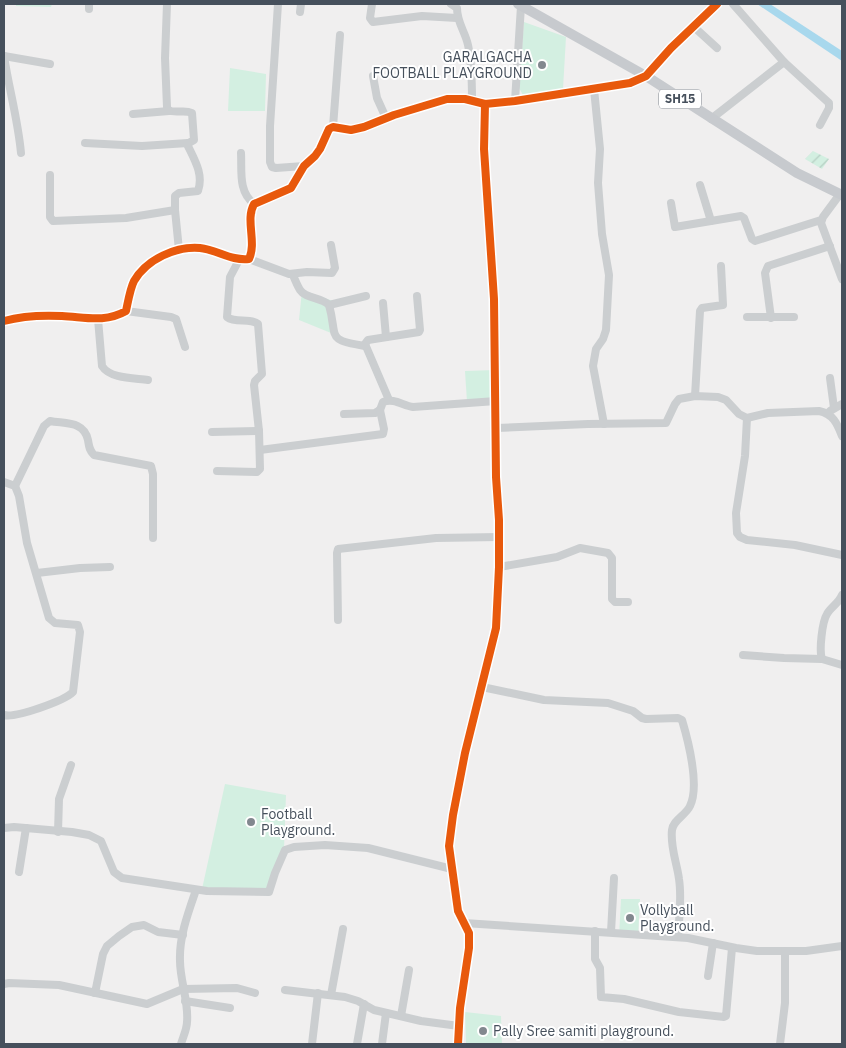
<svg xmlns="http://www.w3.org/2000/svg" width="846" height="1048" viewBox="0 0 846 1048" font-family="'IBM Plex Sans',sans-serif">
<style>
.garden{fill:url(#garden-furrows)}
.pitch{fill:#d3efe1}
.water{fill:#a8d8ed}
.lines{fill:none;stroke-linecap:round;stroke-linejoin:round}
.minor{stroke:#cbced0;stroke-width:8}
.major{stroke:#c7cace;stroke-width:10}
.cycleway-casing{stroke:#fff;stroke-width:11}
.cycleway{stroke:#e8590c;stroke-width:8}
.poi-dot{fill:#82888f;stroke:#fff;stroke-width:2}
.labels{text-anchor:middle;stroke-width:4;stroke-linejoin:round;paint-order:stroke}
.shield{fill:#fff;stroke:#7e848d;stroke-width:1}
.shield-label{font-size:12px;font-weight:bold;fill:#46505c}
.poi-label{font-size:14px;fill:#46505c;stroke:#fff;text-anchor:start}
</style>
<defs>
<pattern id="garden-furrows" width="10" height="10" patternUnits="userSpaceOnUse" patternTransform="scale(1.25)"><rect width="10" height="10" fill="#d3efe1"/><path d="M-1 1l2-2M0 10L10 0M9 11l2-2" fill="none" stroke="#b6cfc3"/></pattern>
</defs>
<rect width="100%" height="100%" fill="#f0efef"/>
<polygon class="garden" points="813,151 829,159 822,169 805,159"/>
<g class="pitch">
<polygon points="16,4 52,4 51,7 16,6"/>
<polygon points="524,22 566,37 563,89 523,95 519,88"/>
<polygon points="230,68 266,74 265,111 228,111"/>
<polygon points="302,290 333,301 331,333 299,320"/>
<polygon points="495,370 496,401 467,402 465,371"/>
<polygon points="225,784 286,795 284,849 269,892 202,889"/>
<polygon points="621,899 640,899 638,938 619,937"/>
<polygon points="465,1012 501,1016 502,1044 466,1044"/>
</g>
<polygon class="water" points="757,4 770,4 842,51 842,61"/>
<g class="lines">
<g class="minor">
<polyline points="89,4 89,9"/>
<path d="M167 4 165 58 167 107 168 110C176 114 184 109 192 113L194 140 187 144C194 159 204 174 198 191L179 193 175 196V210L179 250"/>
<polyline points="278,4 270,126 270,162 272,167 276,168 304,166"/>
<polyline points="372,4 370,18 373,22 422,16 457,18"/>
<path d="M451 4 457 8C457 23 465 31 468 45 472 63 472 82 472 101"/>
<polyline points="733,4 784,62"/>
<polyline points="300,12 301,4"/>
<polyline points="694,27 717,48"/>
<path d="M4 56C9 89 18 120 21 153"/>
<polyline points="4,56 50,64"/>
<polyline points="373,76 377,98 386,118"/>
<polyline points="594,89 600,149 598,183 602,234 609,275 606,330 603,339 596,349 593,366 604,424"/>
<polyline points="515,101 521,6"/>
<polyline points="133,114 169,111"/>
<polyline points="711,119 784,62 829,103 829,108 820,125"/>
<polyline points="333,127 340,35"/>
<polyline points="85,143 142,146 188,143"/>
<path d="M241 153C242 172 238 191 254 204"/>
<polyline points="50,175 50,217 53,221 126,218 175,210"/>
<polyline points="700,185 711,221"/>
<polyline points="840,194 823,217 821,223 842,279"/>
<polyline points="671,203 675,227 741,216 744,218 752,239 755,241 821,220"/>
<polyline points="249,259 289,274 307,272 332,273 335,268 331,245"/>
<path d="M293 275C295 280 297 285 300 290 306 299 321 297 329 305 338 337 325 340 365 346"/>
<polyline points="383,303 386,337"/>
<polyline points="329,305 366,296"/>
<polyline points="126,311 171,317 176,319 185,347"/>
<polyline points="747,317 794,317"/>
<polyline points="771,318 765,273 768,266 830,246"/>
<path d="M98 319 102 366C110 379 135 378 148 380"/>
<path d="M4 321C22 316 42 315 62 316 85 317 105 323 126 311 128 302 130 289 134 281 147 259 176 246 200 248 218 250 231 261 249 259 257 242 245 220 254 204L291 188 304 166 315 156 320 149 329 129 333 127 351 130 364 127 394 115 447 99H465L485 104"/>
<polyline points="830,378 834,408"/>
<polyline points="695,396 700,311 702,308 723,305 721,266"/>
<polyline points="389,400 365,344 368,340 419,332 420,330 417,296"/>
<polyline points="830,411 842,404"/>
<path d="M344 414 375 413 380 410 383 402C394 398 402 405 413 407L496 401"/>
<polyline points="747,418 745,456 736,513 737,533 740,537 747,540 795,545 842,555"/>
<path d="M496 428 588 424 666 423 675 404 679 399 695 396 718 397 726 400 739 414 747 418 768 413 819 411C833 414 837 423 842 436"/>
<polyline points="212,432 259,431"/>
<polyline points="260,450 383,434 384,429 380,410"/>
<path d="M217 471 257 472 260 469 259 431 254 385 255 381 262 374 258 324C249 317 236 324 227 317L230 277 239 260"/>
<path d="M4 482 15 486 19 496 27 543 49 618 55 623 78 625 80 632 73 692C64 701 16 718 4 715"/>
<path d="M15 486 44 426 50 421C66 424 84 421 88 440 89 446 89 450 94 455L151 466 153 474V538"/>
<polyline points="499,567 557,557 580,548 608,553 612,558 612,599 615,602 628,602"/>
<polyline points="37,573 80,568 110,567"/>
<path d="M842 595C839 603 831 607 827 614 822 622 819 651 822 659L842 665"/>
<polyline points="338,620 337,553 338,549 436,538 499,537"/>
<polyline points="743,655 784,658 822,659"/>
<path d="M482 687 544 700 608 703 633 711 642 718 646 719 678 718 682 720C688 740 700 786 690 806 686 815 673 820 672 830 670 847 677 863 679 879 682 898 679 918 678 937"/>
<polyline points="4,828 14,827 72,832 89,835 101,841 114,872 122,878 207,891 269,892 275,873 285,850 294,847 325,845 368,848 452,869"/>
<polyline points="58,832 59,799 71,765"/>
<polyline points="19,872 26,828"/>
<polyline points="464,923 688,938 736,948 757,951 806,951 842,946"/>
<polyline points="595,931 595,959 600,968 601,997 624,999 679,1012 724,1017 726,1016 732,948"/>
<polyline points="611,932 614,878"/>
<polyline points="708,976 713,943"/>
<polyline points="4,984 9,983 59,985 147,1004 183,989 237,988 255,993"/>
<polyline points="285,990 345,997 358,1001 374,1010 421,1021 459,1026"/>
<polyline points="95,993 103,954 107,946 119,936 132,927 144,925 158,932 183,935"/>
<polyline points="331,995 343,929"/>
<polyline points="185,1001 230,1008"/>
<polyline points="401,1016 409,970"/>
<path d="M181 1044C183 1037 187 1029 187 1022 189 1002 180 981 180 961 179 937 188 913 196 890"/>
<polyline points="312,1044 318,993"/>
<polyline points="357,1044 364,1004"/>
<polyline points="382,1044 386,1013"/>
<polyline points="458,1044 460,1008 469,948 469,933 458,911 449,846 453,815 465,753 496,628 499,567 499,520 496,477 494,299 484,149 485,104 515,101 630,83 646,76 671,48 717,4"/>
<polyline points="780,1044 785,1003 785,951"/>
</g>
<polyline class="major" points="518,4 646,76 797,173 842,195"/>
<defs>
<g id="cycleway">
<path d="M4 321C22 316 42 315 62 316 85 317 105 323 126 311 128 302 130 289 134 281 147 259 176 246 200 248 218 250 231 261 249 259 257 242 245 220 254 204L291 188 304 166 315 156 320 149 329 129 333 127 351 130 364 127 394 115 447 99H465L485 104"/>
<polyline points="458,1044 460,1008 469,948 469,933 458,911 449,846 453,815 465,753 496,628 499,567 499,520 496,477 494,299 484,149 485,104 515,101 630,83 646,76 671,48 717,4"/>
</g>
</defs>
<use href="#cycleway" class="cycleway-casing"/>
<use href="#cycleway" class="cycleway"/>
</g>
<g class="poi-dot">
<circle cx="542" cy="65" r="5"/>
<circle cx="251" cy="822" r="5"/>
<circle cx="630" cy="918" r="5"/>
<circle cx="483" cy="1031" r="5"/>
</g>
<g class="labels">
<rect class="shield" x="659" y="89.5" width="42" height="19" rx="4"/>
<g class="shield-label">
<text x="680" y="103">SH15</text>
</g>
<g class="poi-label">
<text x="532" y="62" text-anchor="end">GARALGACHA<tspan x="532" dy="16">FOOTBALL PLAYGROUND</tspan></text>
<text x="261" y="819">Football<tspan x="261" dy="16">Playground.</tspan></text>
<text x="640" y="915">Vollyball<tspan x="640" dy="16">Playground.</tspan></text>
<text x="493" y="1036">Pally Sree samiti playground.</text>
</g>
</g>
<rect width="846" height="1048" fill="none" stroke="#46505c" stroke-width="10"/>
</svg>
